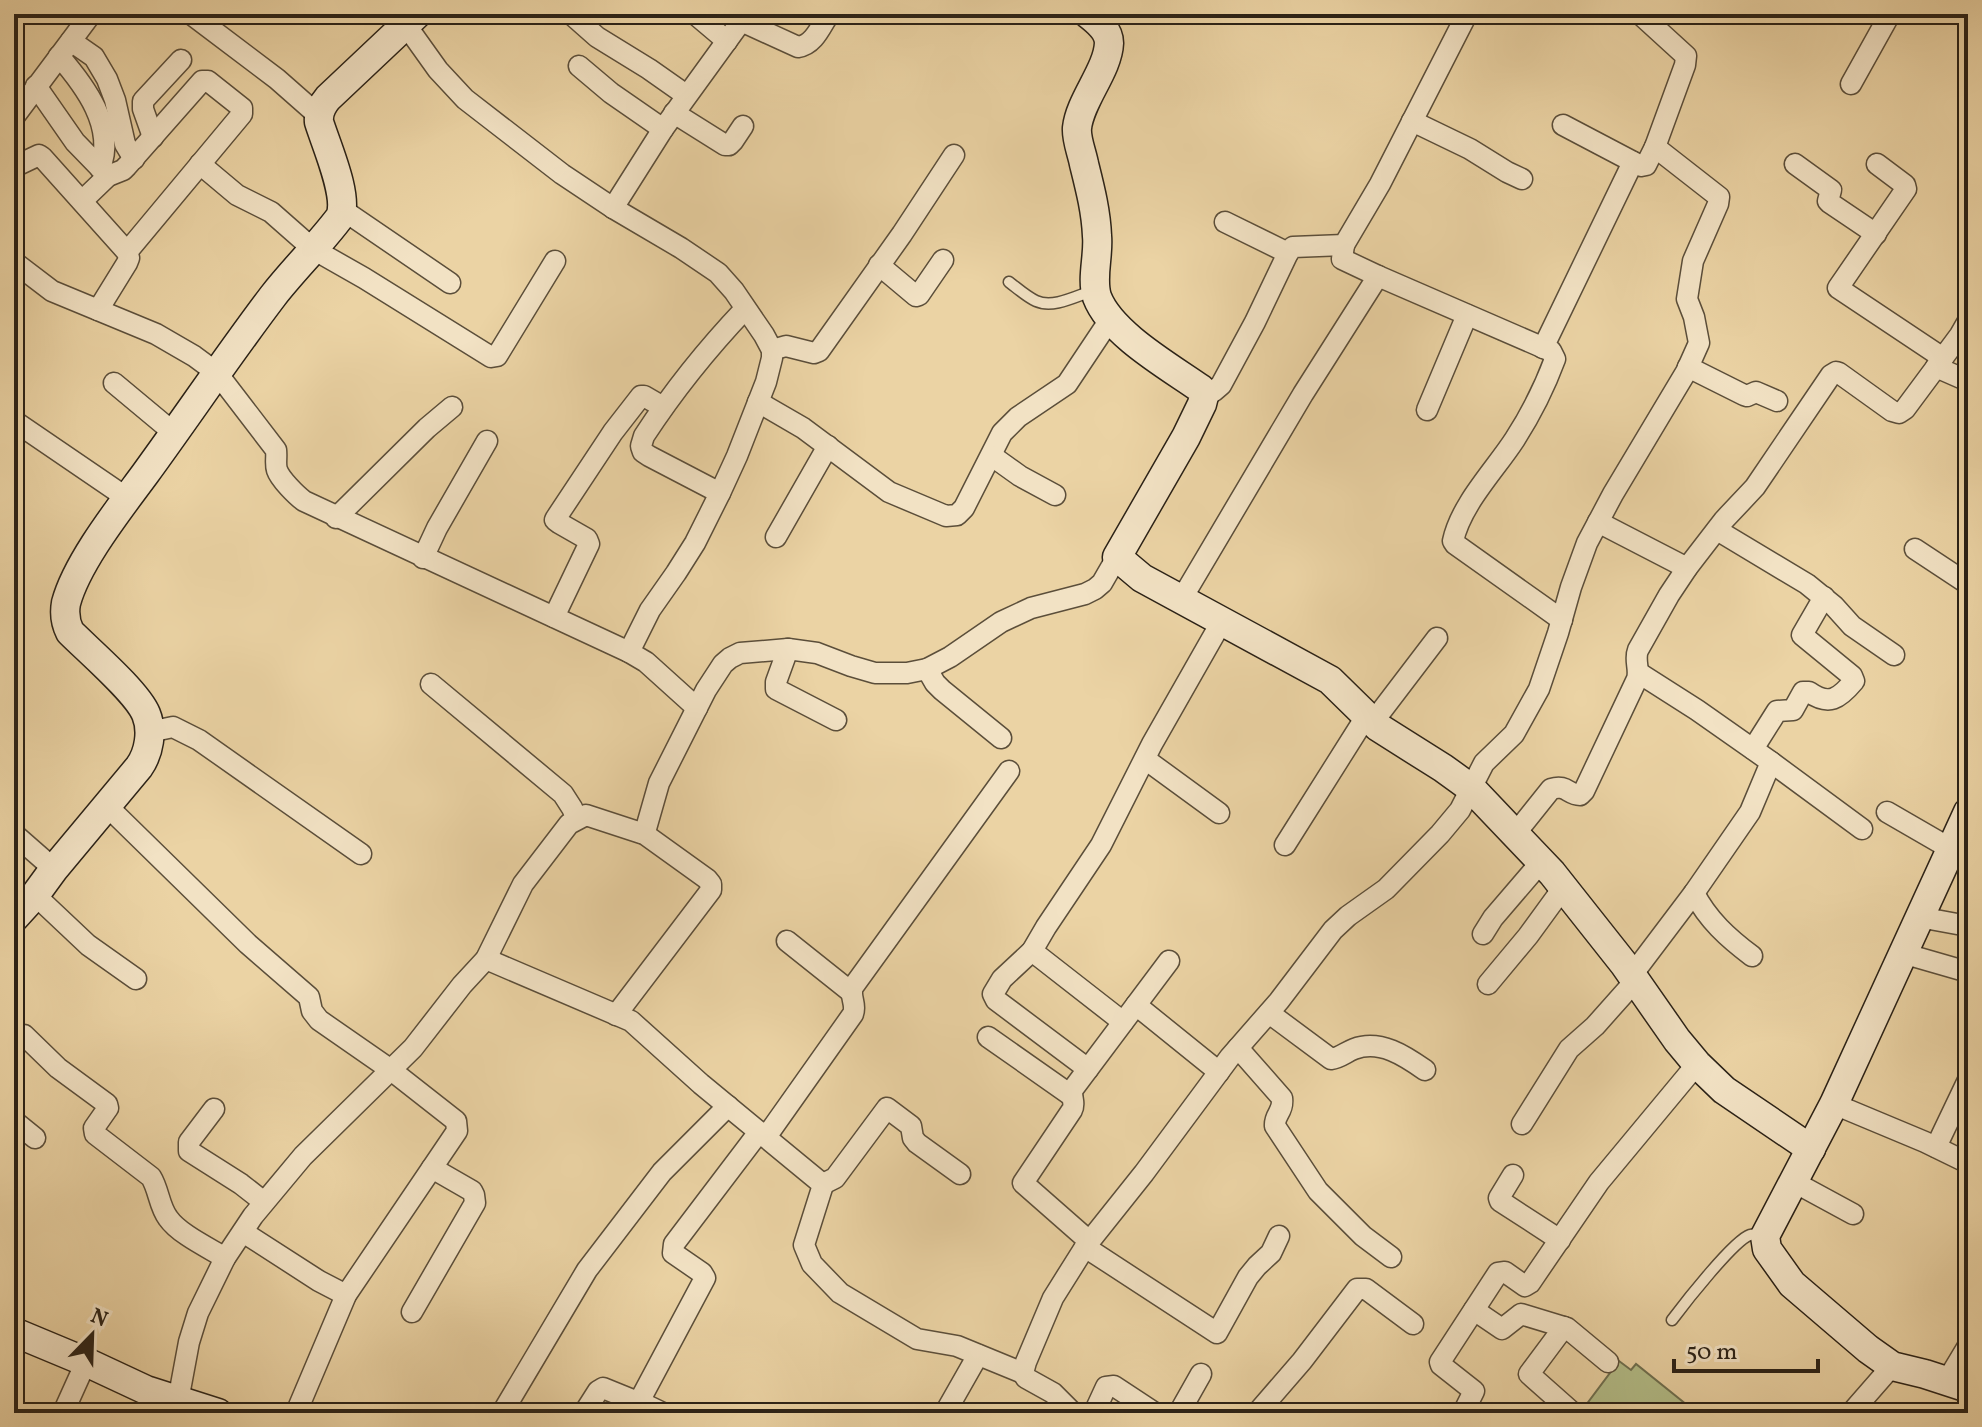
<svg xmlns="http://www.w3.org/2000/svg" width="1982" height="1427" viewBox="0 0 1982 1427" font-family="Vollkorn,serif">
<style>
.green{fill:#b3bd88;stroke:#6f7050;stroke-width:2}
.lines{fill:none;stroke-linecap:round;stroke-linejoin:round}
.lane-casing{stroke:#5b4e3a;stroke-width:13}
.street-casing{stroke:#5b4e3a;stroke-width:23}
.secondary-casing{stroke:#2b2217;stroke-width:31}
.lane{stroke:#f2e2c4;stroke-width:10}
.street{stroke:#f2e2c4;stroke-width:20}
.secondary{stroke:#f2e2c4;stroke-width:28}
</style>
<rect width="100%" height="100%" fill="#ebd3a4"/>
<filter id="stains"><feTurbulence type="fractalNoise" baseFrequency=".0025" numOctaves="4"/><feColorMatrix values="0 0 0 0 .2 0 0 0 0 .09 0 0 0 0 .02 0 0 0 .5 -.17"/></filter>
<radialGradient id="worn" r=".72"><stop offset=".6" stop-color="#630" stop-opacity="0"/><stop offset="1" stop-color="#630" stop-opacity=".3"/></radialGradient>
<polygon class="green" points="1619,1361 1631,1370 1636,1364 1697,1413 1580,1413"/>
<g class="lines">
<defs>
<g id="lane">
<path d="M1009 282C1017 288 1027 297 1036 301 1054 309 1078 295 1095 290"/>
<path d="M1672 1320C1684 1304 1734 1240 1750 1235 1754 1234 1759 1235 1763 1236"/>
</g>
<g id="street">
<polyline points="191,14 277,79 319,116"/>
<polyline points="398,14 438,70 465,99 562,174 613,208 681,248 718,273 734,291 764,335 772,350 772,358 766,382 737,456 720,493 695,543 676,573 650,610 629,652"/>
<polyline points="571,14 597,37 649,69 686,95"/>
<polyline points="695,14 727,41"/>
<path d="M741 21 798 47C814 45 821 26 829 14"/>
<polyline points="71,41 94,57 107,79 115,100 125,144 134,159"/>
<path d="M59 56C85 86 116 127 100 168"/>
<polyline points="579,66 611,93 663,129"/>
<polyline points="1851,84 1890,14"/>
<polyline points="36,86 75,142 108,176"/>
<polyline points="674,113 725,145 729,145 733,141 743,126"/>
<polyline points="14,117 88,18"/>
<polyline points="1412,121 1470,149 1507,172 1522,179"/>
<polyline points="1563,125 1641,166 1646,165 1655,147"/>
<polyline points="153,137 143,109 143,101 181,60"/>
<polyline points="14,162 18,165 39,155 42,157 127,252 129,258 127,263 98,310"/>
<polyline points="200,164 237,195 271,212 313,249 364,278 491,357 497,356 555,261"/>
<polyline points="1795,164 1831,190 1828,201 1830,203 1876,234"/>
<polyline points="1877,164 1905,185 1906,189 1838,288 1943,358"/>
<polyline points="82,201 108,176 123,170 127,166 202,81 208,81 242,108 242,114 127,252"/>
<polyline points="613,208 663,129 737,27 743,14"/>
<polyline points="343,210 450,283"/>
<polyline points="1225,222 1288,253"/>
<path d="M14 262 52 291 156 334 194 356 217 373 276 450C277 457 275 464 277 470 280 479 296 495 304 501L629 652 646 662 697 708"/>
<polyline points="879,265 916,296 919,295 943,260"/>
<path d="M1378 276 1551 351 1555 359C1545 386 1531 414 1515 439 1495 470 1461 504 1453 541L1455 544 1562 620"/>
<polyline points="1543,348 1633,162"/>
<polyline points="772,350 786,346 814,353 819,351 902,234 954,155"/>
<polyline points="1688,367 1744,395 1747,396 1756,392 1777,401"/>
<polyline points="1936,367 1968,381"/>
<polyline points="114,383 174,433"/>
<polyline points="1204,396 1214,391 1221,385 1255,322 1288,253 1293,247 1344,245 1380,184 1467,14"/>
<polyline points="758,402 803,428 889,492 946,516 957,515 964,508 1002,433 1018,417 1067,384 1111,318"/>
<polyline points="1427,410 1467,315"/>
<polyline points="14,423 20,425 127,498"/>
<polyline points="992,456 1020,476 1055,495"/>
<path d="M720 493 649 456 643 452 641 446 644 436C674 390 707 349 745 309"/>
<polyline points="336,518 427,428 452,407"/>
<polyline points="1598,522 1687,568"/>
<polyline points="1717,530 1807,584 1834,606 1852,626 1894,655"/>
<polyline points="776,537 828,446"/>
<polyline points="1915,549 1968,584"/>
<polyline points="423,558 437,528 487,441"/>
<polyline points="1181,600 1303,394 1378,276 1342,259 1344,245"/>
<polyline points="554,617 589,544 587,539 559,523 555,520 556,518 613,432 641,396 644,396 663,407"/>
<polyline points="788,649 776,682 776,689 836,720"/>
<polyline points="927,669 935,683 942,690 1001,738"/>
<polyline points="431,684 563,794 572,808 577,819"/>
<polyline points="1373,722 1437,638"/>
<polyline points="149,732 173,727 199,740 361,854"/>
<path d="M1753 749 1777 711 1793 710 1803 692H1809C1829 706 1839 699 1854 681L1852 676 1802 635 1824 597"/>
<polyline points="1145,759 1219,813"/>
<polyline points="1771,762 1862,829"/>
<polyline points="106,805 248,944 309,997 312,1011 319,1020 391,1070 456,1121 457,1131 346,1295 296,1413"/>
<polyline points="1887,812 1951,849"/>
<polyline points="14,834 54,869"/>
<path d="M1515 834 1551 789C1567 784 1568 795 1580 795L1584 791 1637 679C1640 669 1634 660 1638 650L1669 595 1687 568 1724 520 1755 487 1831 375 1836 372 1839 373 1892 411 1899 413 1905 409 1960 335 1968 321"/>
<polyline points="1285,845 1367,715"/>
<path d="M1694 893C1708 920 1728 938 1752 956"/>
<polyline points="35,895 88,945 136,979"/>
<polyline points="1919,917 1968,926"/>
<polyline points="1483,934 1493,918 1541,862"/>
<polyline points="787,941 851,992"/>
<polyline points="1032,951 1123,1022"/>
<polyline points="1902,953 1968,972"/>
<polyline points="486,959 631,1021 701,1084 820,1182 823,1184 822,1188 804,1245 812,1264 840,1293 917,1339 957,1346 1023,1373"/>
<polyline points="1632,975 1694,893 1750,812 1771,762 1697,710 1639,673"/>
<polyline points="1488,984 1528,936 1563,888"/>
<polyline points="1136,1005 1219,1072"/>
<path d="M1269 1013 1331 1059C1340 1058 1346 1052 1354 1049 1380 1039 1405 1056 1425 1070"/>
<polyline points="616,1015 711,890 711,884 707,879 643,833"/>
<path d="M24 1035 58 1068 107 1104 108 1108 94 1128 95 1134 151 1177C159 1190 159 1206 168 1218 179 1234 209 1248 225 1258"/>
<polyline points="988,1037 1072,1096"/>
<path d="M1238 1048 1282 1098C1284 1112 1274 1114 1275 1126L1318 1191 1363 1236 1391 1257"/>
<polyline points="1088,1069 996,1000 993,994 1002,979 1032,951 1046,927 1101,845 1152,744 1222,621"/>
<polyline points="1834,1104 1925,1142 1968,1163"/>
<polyline points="214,1109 189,1142 189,1151 241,1184 264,1202"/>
<polyline points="14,1121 35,1138"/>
<polyline points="1522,1124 1569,1049 1595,1026 1636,980"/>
<path d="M766 1137 853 1014C857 1004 849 997 853 987L1009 771"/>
<polyline points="1936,1147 1968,1080"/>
<polyline points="1513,1175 1499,1198 1500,1201 1560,1240"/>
<polyline points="1794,1182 1853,1214"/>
<polyline points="823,1184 835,1178 887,1108 911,1126 913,1138 917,1143 960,1174"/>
<polyline points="243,1232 319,1281 346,1295"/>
<path d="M1089 1241 1023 1183 1072 1110C1076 1103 1070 1096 1073 1089L1169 961"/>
<polyline points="1085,1247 1217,1333 1248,1277 1257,1266 1271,1253 1279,1236"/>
<polyline points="1474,1310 1502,1329 1521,1314 1567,1328 1608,1362"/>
<polyline points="412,1312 475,1203 474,1195 472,1191 432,1168"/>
<polyline points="1564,1327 1529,1374 1573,1413"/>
<polyline points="1947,1381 1968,1346"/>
<polyline points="178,1401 189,1342 198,1313 225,1258 253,1216 303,1156 413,1048 462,985 486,959 523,884 569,824 586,815 641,833 645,832 659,783 706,690 723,664 730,658 740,653 788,649 817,653 851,666 875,673 907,673 927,669 950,657 1001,622 1031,608 1085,594 1095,589 1102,583 1117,557"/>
<polyline points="638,1401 663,1413"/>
<polyline points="63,1413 86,1362"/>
<polyline points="502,1413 587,1270 662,1172 728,1106"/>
<polyline points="584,1413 598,1391 603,1388 635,1401 641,1398 705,1278 702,1273 673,1253 674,1244 759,1132"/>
<polyline points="945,1413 978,1355"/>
<polyline points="1073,1413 1053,1393 1026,1378 1023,1373 1026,1362 1053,1298 1085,1247 1144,1173 1230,1057 1279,1001 1333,930 1348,916 1386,889 1440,834 1460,810 1484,763 1514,734 1539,689 1558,633 1571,587 1587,543 1613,494 1686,372 1699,343 1694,317 1687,299 1693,261 1718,204 1719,197 1655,147 1685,65 1686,56 1640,14"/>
<polyline points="1094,1413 1106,1387 1114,1386 1155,1413"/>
<polyline points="1179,1413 1201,1374"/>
<polyline points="1257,1413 1302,1361 1357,1289 1366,1289 1413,1324"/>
<polyline points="1463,1413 1474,1391 1441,1365 1440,1362 1498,1273 1505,1272 1525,1286 1530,1283 1599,1182 1697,1064"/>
<polyline points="1851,1413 1892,1366"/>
</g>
<g id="secondary">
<path d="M1088 14C1097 21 1109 30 1109 43 1108 70 1080 100 1077 128 1076 139 1082 153 1084 164 1090 188 1096 211 1097 236 1099 255 1091 278 1097 297 1111 334 1170 367 1201 389L1204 396 1202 404 1186 437 1117 557 1142 578 1330 680 1378 727 1443 768 1472 789 1552 873 1624 964 1677 1040 1697 1064 1724 1090 1811 1149"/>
<polyline points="1968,812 1834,1104 1765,1236 1767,1249 1792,1284 1868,1349 1892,1366 1925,1374 1968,1388"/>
<path d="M14 918 35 895 54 869 139 767C149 753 153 731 146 714 137 692 89 651 70 632 65 622 64 614 66 603 77 562 120 508 145 474 188 415 229 354 273 296 294 269 319 245 340 217 349 196 326 145 319 122 318 113 322 105 328 98L417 14"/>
<polyline points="14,1332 86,1362 146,1390 218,1413"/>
</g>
</defs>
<use href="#lane" class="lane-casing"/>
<use href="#street" class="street-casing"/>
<use href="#secondary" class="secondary-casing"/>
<use href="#lane" class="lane"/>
<use href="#street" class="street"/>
<use href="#secondary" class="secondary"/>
</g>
<rect width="1982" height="1427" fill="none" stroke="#ebd3a4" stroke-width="48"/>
<rect x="16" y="16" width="1950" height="1395" fill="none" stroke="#2b2217" stroke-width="4"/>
<rect x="24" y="24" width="1934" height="1379" fill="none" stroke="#2b2217" stroke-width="2"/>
<g transform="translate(92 1335) rotate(23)" stroke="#f2e2c4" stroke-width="6" paint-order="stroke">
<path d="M0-6L14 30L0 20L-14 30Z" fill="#2b2217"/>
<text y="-12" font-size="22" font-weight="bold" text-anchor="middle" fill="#2b2217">N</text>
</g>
<path d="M1674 1359v12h144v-12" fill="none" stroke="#2b2217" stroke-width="4"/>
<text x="1686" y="1359" font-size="24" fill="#2b2217" stroke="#f2e2c4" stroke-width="6" paint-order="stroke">50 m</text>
<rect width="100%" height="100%" filter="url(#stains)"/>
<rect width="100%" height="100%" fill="url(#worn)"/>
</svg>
